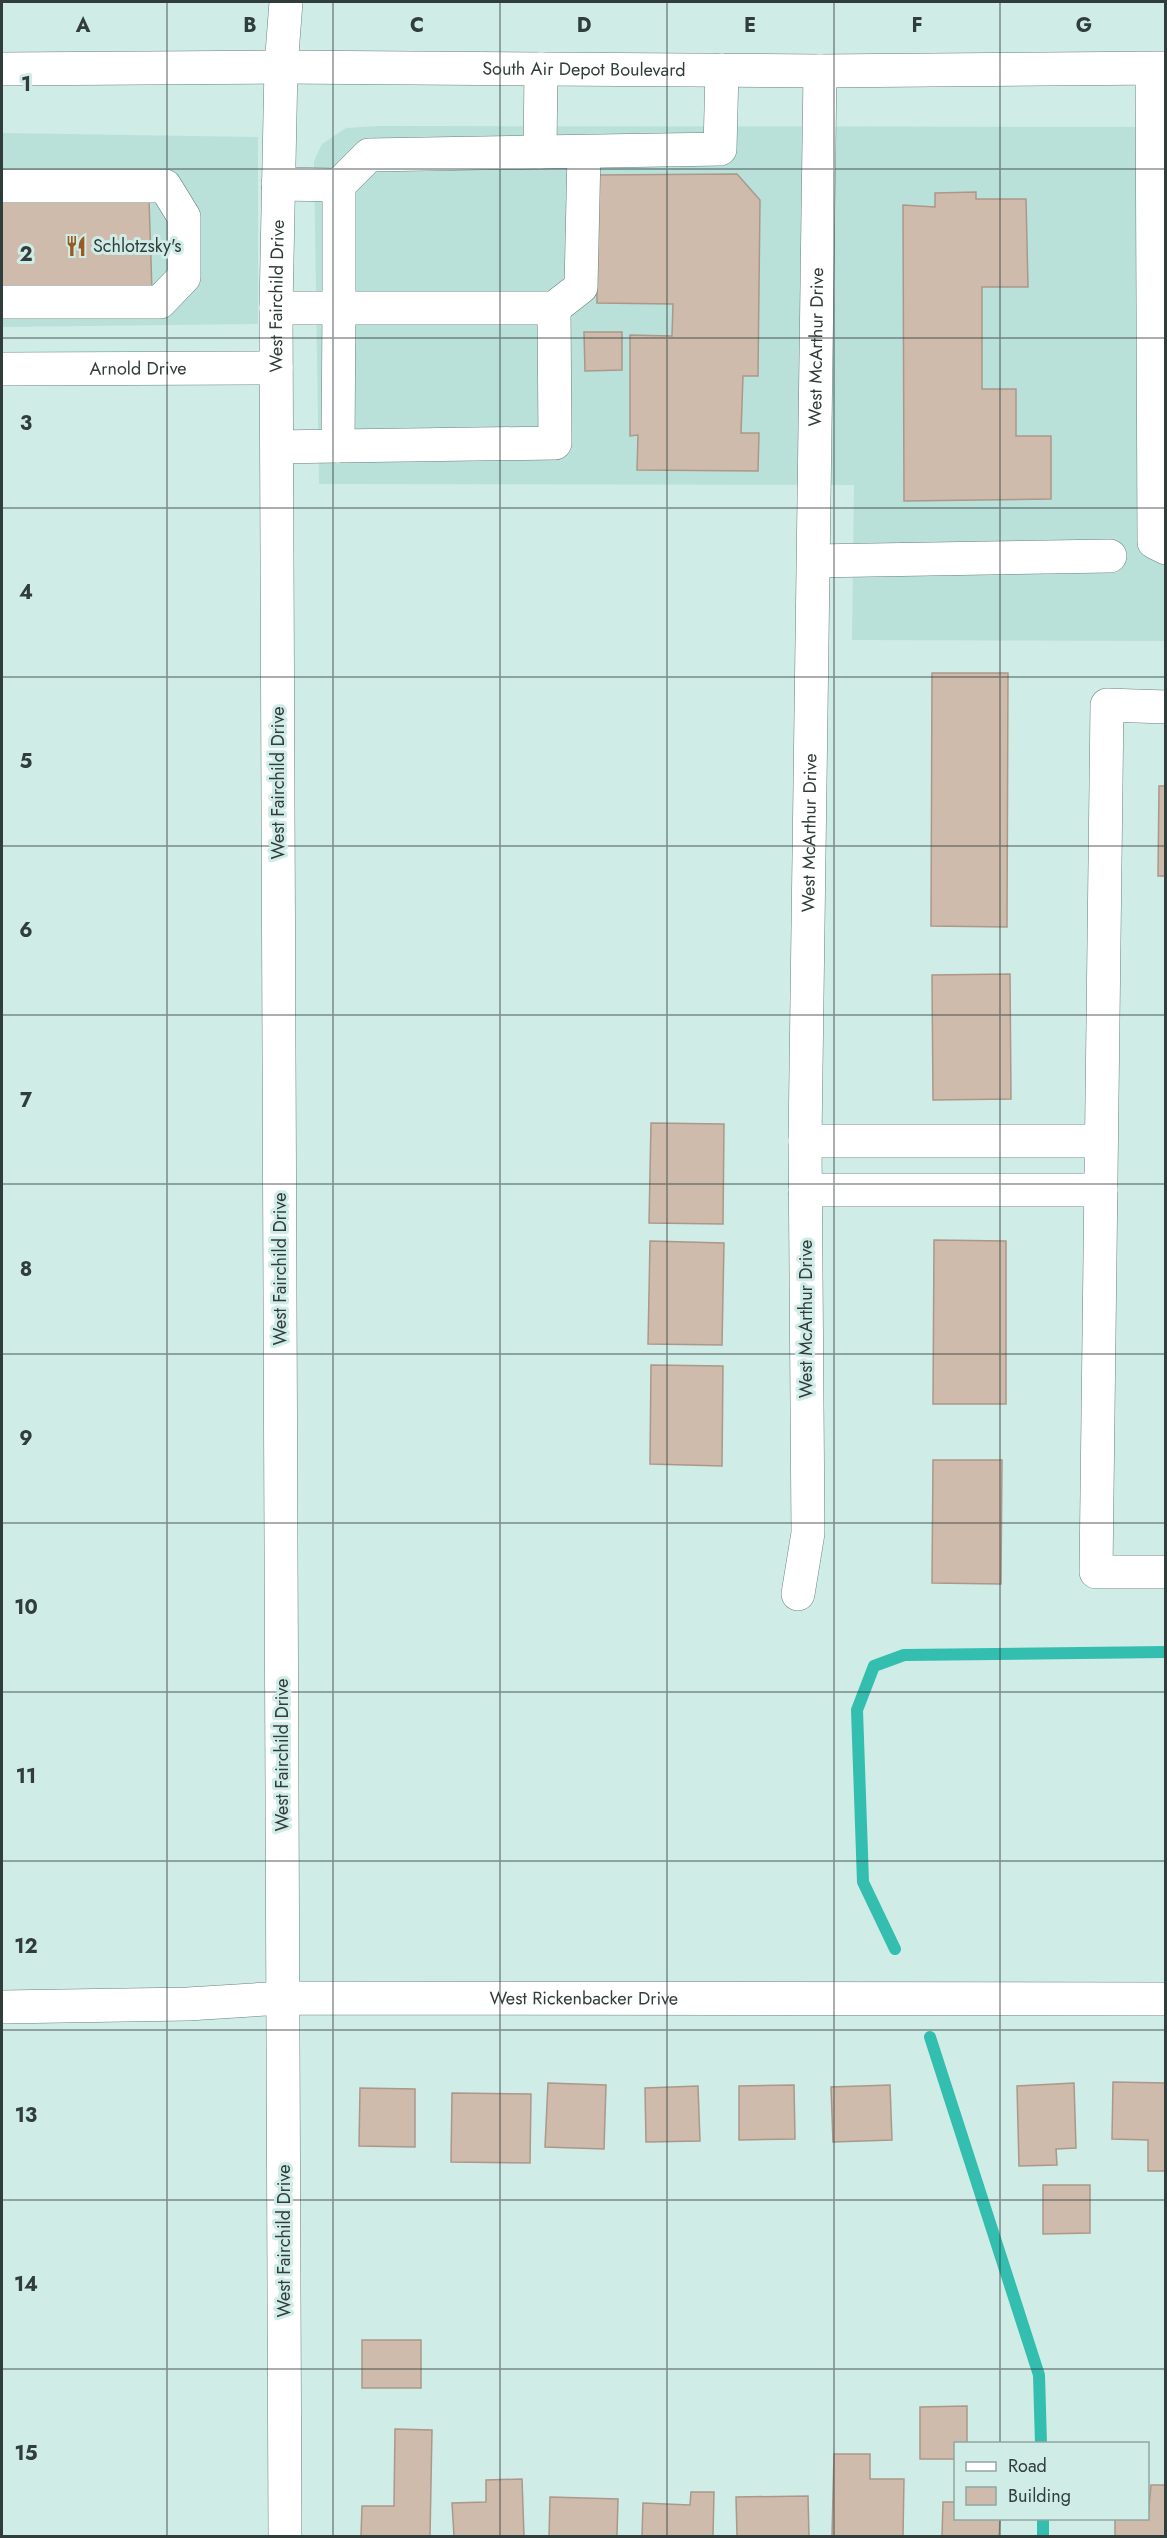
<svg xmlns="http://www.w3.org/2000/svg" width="1167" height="2538" viewBox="0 0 1167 2538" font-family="Jost,sans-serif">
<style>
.built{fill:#bae0da}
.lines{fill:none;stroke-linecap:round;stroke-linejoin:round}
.stream{stroke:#34beaf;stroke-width:12}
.building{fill:#cebbac;stroke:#ab988a;stroke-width:1.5}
.minor-casing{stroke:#68827e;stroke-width:34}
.major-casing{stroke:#68827e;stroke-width:34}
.minor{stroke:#fff;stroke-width:33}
.major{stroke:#fff;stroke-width:33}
.grid{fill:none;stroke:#313d3b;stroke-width:1.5;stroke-opacity:0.55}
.labels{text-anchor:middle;stroke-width:6;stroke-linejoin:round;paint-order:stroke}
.street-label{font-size:18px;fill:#313d3b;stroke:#cfece7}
.poi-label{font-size:18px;fill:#313d3b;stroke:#cfece7;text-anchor:start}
.grid-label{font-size:20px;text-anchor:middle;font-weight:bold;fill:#313d3b;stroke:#cfece7;stroke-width:6;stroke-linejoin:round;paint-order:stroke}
</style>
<rect width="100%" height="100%" fill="#cfece7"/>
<g class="built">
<polygon points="567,2 1165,2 1166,3 567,3"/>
<polygon points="379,126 1165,127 1165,641 852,640 854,485 319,484 314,161 322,144 346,128"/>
<polygon points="2,133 258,137 258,324 2,327"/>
</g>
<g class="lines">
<g class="stream">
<polyline points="895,1949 863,1882 857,1710 874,1666 904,1655 1166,1652"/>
<polyline points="930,2037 1039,2375 1041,2444"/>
<polyline points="1043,2518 1043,2536"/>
</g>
</g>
<g class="building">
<polygon points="737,174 760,200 758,376 743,376 741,433 759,433 758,471 637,470 638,435 630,436 630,335 672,336 673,304 597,303 596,175"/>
<polygon points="976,192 976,199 1026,199 1028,287 982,287 982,389 1016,389 1016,436 1051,436 1051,499 904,501 903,205 935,207 935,193"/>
<polygon points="149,199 152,292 2,290 2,202"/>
<polygon points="584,332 622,332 622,370 585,371"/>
<polygon points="932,673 1008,673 1007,927 931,926"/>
<polygon points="1159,786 1166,786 1166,876 1158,876"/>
<polygon points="1010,974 1011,1099 933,1100 932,975"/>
<polygon points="651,1123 724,1124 723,1224 649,1223"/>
<polygon points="934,1240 1006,1241 1006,1404 933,1404"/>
<polygon points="650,1241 724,1243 722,1345 648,1344"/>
<polygon points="651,1365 723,1366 722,1466 650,1464"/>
<polygon points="933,1460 1002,1460 1001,1584 932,1583"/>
<polygon points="1113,2082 1166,2083 1166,2171 1148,2171 1148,2140 1112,2139"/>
<polygon points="548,2083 606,2085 604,2149 545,2147"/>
<polygon points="1074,2083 1076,2148 1056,2149 1057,2165 1019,2166 1017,2086"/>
<polygon points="794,2085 795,2139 739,2140 739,2086"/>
<polygon points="890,2085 892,2140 833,2142 831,2087"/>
<polygon points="698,2086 700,2141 646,2142 645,2088"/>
<polygon points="360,2088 415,2089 415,2147 359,2146"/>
<polygon points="452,2093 531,2094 530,2163 451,2162"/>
<polygon points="1043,2185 1090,2185 1090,2233 1043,2234"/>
<rect x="362" y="2340" width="59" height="48"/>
<polygon points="967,2406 967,2444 956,2444 956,2459 920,2459 920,2407"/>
<polygon points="395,2429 432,2430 430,2536 361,2536 362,2506 394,2506"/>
<polygon points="834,2454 870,2454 870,2479 904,2479 903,2536 832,2536"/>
<polygon points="522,2479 524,2536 454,2536 452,2503 486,2502 486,2480"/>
<polygon points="1151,2485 1166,2485 1166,2536 1115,2536 1115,2518 1148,2518"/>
<polygon points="691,2492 714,2492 713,2536 642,2536 643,2503 690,2505"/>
<polygon points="808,2496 809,2536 737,2536 736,2497"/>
<polygon points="550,2497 618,2499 617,2536 549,2536"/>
<polygon points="943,2502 956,2502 956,2518 1000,2518 999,2536 942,2536"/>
</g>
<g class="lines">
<defs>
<g id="minor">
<polyline points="1152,69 1154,542 1166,548"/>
<polyline points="540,152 541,69"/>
<polyline points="278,184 339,185 369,155 720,149 722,70"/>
<polyline points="339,185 339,308 554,308 581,287 584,152"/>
<polyline points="2,186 165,186 184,217 184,277 160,302 2,302"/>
<polyline points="276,308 339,308 338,446 277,447"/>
<path id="s1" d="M2 369 276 368"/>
<polyline points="338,446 555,443 554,308"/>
<polyline points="814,561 1110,556"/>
<polyline points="1166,707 1107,705 1096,1572 1166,1572"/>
<polyline points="805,1141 1101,1141"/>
<polyline points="805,1190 1101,1190"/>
<path id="s2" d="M798 1594 808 1533 805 1141 820 71"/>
<path id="s3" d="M2 2007 188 2004 283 1998 1166 1999"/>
<path id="s4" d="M285 2536 276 308 281 67 286 2"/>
</g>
<g id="major">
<path id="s5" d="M2 69 281 67 820 71 1166 68"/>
</g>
</defs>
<use href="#minor" class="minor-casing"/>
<use href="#major" class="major-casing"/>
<use href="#minor" class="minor"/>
<use href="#major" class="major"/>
</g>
<path class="grid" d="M167 2V2536M333 2V2536M500 2V2536M667 2V2536M834 2V2536M1000 2V2444M2 169H1166M2 338H1166M2 508H1166M2 677H1166M2 846H1166M2 1015H1166M2 1184H1166M2 1354H1166M2 1523H1166M2 1692H1166M2 1861H1166M2 2030H1166M2 2200H1166M2 2369H1166M1000 2518V2536"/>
<defs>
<symbol id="restaurant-bare" viewBox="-9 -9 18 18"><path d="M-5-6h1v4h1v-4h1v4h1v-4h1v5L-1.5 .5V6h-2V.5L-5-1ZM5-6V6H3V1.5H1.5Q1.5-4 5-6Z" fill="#985a1f" stroke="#cfece7" stroke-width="2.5" paint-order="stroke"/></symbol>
</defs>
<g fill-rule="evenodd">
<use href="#restaurant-bare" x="61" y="231" width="30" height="30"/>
</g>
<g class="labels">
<g class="street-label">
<text dy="6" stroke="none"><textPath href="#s5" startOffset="582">South Air Depot Boulevard</textPath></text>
<text dy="6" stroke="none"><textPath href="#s4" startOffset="2240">West Fairchild Drive</textPath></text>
<text dy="6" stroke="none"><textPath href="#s2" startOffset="1248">West McArthur Drive</textPath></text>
<text dy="6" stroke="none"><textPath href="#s1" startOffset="136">Arnold Drive</textPath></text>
<text transform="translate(278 783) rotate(-90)" y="6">West Fairchild Drive</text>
<text dy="6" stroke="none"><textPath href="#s2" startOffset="762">West McArthur Drive</textPath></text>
<text transform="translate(280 1269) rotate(-90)" y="6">West Fairchild Drive</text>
<text transform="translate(806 1319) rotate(-90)" y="6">West McArthur Drive</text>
<text transform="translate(282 1755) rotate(-90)" y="6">West Fairchild Drive</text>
<text dy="6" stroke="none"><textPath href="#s3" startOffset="582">West Rickenbacker Drive</textPath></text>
<text transform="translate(284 2241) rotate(-90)" y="6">West Fairchild Drive</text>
</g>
<g class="poi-label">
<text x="93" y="252">Schlotzsky's</text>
</g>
</g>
<g class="grid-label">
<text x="83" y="32">A</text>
<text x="250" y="32">B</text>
<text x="417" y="32">C</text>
<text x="584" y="32">D</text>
<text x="750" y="32">E</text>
<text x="917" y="32">F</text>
<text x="1084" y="32">G</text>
<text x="26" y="91">1</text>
<text x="26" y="261">2</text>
<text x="26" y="430">3</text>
<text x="26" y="599">4</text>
<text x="26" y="768">5</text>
<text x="26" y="937">6</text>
<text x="26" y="1107">7</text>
<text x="26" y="1276">8</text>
<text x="26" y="1445">9</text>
<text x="26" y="1614">10</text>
<text x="26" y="1783">11</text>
<text x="26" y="1953">12</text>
<text x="26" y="2122">13</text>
<text x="26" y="2291">14</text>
<text x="26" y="2460">15</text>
</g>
<rect width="1167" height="2538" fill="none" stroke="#313d3b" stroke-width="6"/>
<rect x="954" y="2442" width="195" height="78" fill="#cfece7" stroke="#90a6a2" stroke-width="1.5"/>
<rect x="966" y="2462" width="30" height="9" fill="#ffffff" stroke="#90a6a2" stroke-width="1.5"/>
<text x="1008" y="2472" font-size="18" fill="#313d3b">Road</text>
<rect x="966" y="2487" width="30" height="18" fill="#cebbac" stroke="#90a6a2" stroke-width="1.5"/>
<text x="1008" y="2502" font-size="18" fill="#313d3b">Building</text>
</svg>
